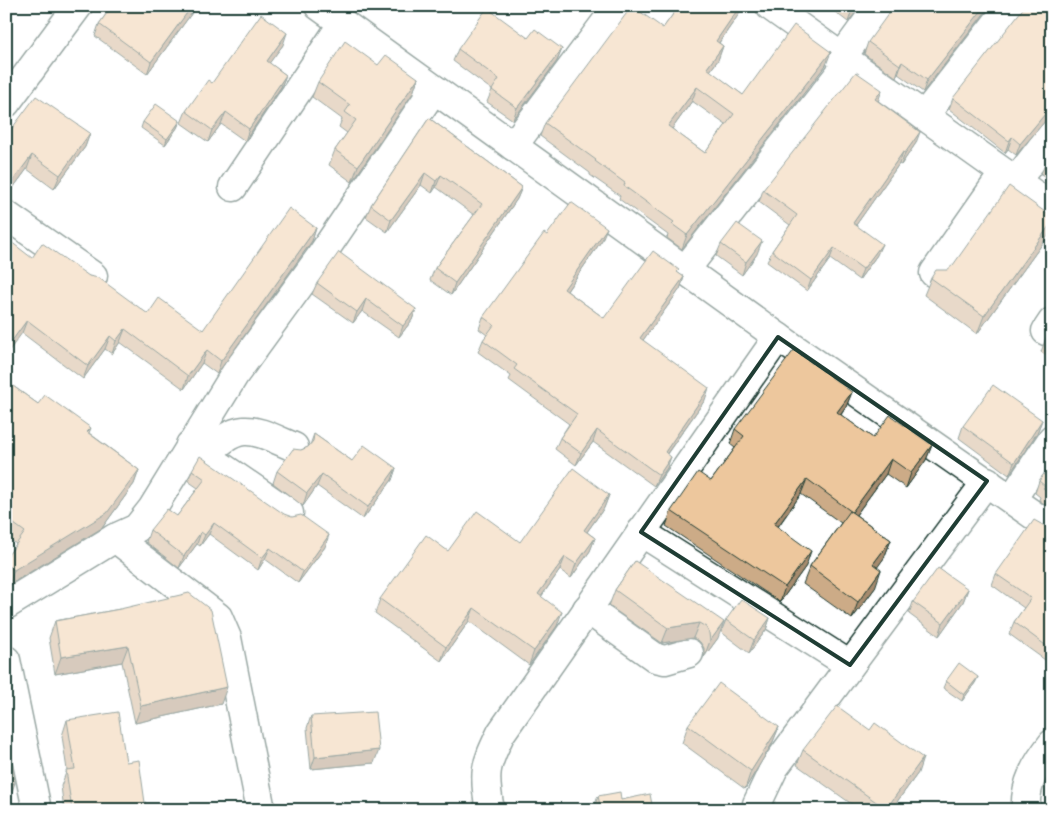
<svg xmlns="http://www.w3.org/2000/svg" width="1058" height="816" viewBox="0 0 1058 816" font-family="Dekko,sans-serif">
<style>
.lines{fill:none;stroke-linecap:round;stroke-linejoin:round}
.minor-casing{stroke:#1f3d34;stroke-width:31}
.minor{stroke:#fff;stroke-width:28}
.wall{fill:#ccab87;stroke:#1f3d34;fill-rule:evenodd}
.shaded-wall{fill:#a68b6e;stroke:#1f3d34}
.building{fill:#edc79d;stroke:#1f3d34;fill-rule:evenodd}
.marked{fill:none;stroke:#1f3d34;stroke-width:4;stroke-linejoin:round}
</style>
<rect width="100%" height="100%" fill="#fff"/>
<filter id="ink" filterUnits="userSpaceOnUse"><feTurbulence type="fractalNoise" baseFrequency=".02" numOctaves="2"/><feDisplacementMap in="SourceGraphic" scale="10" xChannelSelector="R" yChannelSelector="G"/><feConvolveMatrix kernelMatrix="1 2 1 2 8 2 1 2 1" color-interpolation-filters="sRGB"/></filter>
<g filter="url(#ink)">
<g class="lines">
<defs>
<g id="minor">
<polyline points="319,6 778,337 1052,528"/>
<polyline points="770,6 1052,207"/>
<polyline points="842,57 879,6"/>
<polyline points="6,103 78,6"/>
<polyline points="924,116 1010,6"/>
<polyline points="513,146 618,6"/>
<polyline points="1016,181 1052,134"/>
<polyline points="233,187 343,23"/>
<polyline points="6,215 93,276"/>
<polyline points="685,270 849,62"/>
<polyline points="934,273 1004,173"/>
<polyline points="1046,331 1052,322"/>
<polyline points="190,445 289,513"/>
<path d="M205 456C240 419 252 429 294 447"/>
<polyline points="1012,499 1052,439"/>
<polyline points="641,532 850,665"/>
<polyline points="115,538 218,617 227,638 261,810"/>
<polyline points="6,605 115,538 137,528 152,509 235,374 318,260 434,89"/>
<polyline points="587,609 656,658 665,660 689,653"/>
<polyline points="6,660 37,810"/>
<path d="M490 810C483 773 485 766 501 733L778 337"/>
<polyline points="758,810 757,804 774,768 987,481"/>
<path d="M1026 810C1024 784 1037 763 1052 744"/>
</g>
</defs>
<use href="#minor" class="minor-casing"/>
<use href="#minor" class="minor"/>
</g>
<g class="wall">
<polygon points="112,6 197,6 147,74 95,36 99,24"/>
<polygon points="353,6 363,6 360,11"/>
<path d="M679 6H742L739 14 719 43 723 46 718 60 710 71 743 95 826 65 682 249 667 238 668 235 619 199 620 196 590 175V173L540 136 545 123 663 28ZM692 101 726 125 705 153 672 129Z"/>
<polygon points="808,6 817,6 814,11"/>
<polygon points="827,6 861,6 848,22"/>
<polygon points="990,6 923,92 898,74 896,77 864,54 868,42"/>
<polygon points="528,38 562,49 557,61 513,120 487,102 492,90 453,61 458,49"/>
<polygon points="283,45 269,63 286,75 281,87 245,141 221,124 208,142 181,123 186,111 212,83"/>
<polygon points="378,65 418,78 413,93 352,182 329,165 335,150 347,133 339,127 342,119 312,97 318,82"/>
<polygon points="953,98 1046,120 1016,155 1008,149 1005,153 949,109"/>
<polygon points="878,101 916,143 901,165 899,164 856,225 877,255 859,280 830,259 807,291 767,262 772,251 790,225 759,202 763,190"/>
<polygon points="429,118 522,187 517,199 451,295 430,280 435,268 474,215 436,187 432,193 421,185 387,232 366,217 371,205"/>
<polygon points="180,121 177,128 165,145 141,128 143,122"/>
<polygon points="6,128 10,131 90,133 85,147 54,189 27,169 7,196 6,196"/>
<polygon points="1052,153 1052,182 1041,174 1046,162"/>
<polygon points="316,228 312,241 217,374 202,363 184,389 120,342 112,354 105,349 83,379 22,333 32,258 89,276 148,314 203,330"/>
<polygon points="1048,236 977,334 924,295 931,278 947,270"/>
<polygon points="602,240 567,291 604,318 678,273 684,277 680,289 643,340 705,400 667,454 667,468 654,486 593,442 576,465 555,449 560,438 569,424 509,380 511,376 478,352 483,340 487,335 479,329 483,317"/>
<polygon points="721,244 757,254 742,275 716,256"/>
<polygon points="317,283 416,309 412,320 399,337 362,311 353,323 312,294"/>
<polygon points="1052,329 1052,360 1041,352 1047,335"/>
<polygon points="6,381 38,404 91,428 89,433 139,470 134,484 102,528 9,585 6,583 6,558 16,544 6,537"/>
<polygon points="852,392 846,407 841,415 873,438 932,445 926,460 906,488 886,474 856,515 891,540 884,558 877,567 875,588 852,619 803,584 810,566 841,523 801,494 778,527 806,566 780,602 666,526 671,511 711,481 735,448 730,444 735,429"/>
<polygon points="1042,420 1037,433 1009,475 959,438 963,426"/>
<polygon points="314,434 352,461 396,468 392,480 363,519 317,486 303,506 273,483 277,471 301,450 308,447 310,445"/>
<polygon points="1052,462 1052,510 1039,500 1040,497 1035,493 1039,481"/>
<polygon points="192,470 325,547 298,583 265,559 258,570 209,534 200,546 197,544 179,568 146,542 150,530 177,516 198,488 188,481"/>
<polygon points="609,495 604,508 587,532 595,538 590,551 571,578 560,570 541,597 557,626 529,665 469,621 441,661 375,613 380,599 520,542"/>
<polygon points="1052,530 1052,665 1009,634 1014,622 1024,608 992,585 996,574"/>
<polygon points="635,561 718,638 704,657 704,648 700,642 693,638 662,643 609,606 615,590"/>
<polygon points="968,589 963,602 939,636 909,614 913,602"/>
<polygon points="120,609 221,704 135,723 122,662 55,674 49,638 55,621"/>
<polygon points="770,618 766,630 749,653 721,632 726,620"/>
<polygon points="978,677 975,683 962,701 943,688 946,681"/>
<polygon points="311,716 374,763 311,769 307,728"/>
<polygon points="67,720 126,762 146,810 64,810 61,786 67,770 62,736"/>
<polygon points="688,725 779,727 772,744 745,789 682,743"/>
<polygon points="803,750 918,773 891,810 860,810 797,765"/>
<polygon points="598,796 621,800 653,810 593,810"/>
</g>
<g class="shaded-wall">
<polygon points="192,6 197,6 147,74 151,62"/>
<polygon points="740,6 742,6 739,14 711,54 716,41"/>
<polygon points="856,6 861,6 848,22 852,10"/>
<polygon points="985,6 990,6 923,92 927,80"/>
<polygon points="287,33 283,45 262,73 267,61"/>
<polygon points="723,46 718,60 702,82 707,68"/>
<polygon points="562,49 557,61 513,120 517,108"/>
<polygon points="831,52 826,65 682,249 687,235"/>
<polygon points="902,62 898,74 896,77 900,65"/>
<polygon points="286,75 281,87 245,141 249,129"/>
<polygon points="418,78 413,93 352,182 358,166"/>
<polygon points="697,87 692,101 664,140 668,126"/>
<polygon points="882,90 878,102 875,99"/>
<polygon points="1050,108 1052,108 1052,119 1046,120 1016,155 1020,144"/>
<polygon points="226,112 221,124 208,142 212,130"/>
<polygon points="180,121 177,128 165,145 167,139"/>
<polygon points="920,132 916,143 901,165 905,153"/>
<polygon points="90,133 85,147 54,189 60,175"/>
<polygon points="1012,137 1008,149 1005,153 1009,141"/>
<polygon points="903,152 899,164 849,235 853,223"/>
<polygon points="32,155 27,169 7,196 12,182"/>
<polygon points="425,173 421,185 387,232 391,220"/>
<polygon points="441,175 436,187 432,193 436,181"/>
<polygon points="522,187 517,199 451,295 455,283"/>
<polygon points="1052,222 1052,226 1048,236 977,334 984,316"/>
<polygon points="316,228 312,241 217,374 221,361"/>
<polygon points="607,228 602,240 560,301 564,289"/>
<polygon points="762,241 757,254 742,275 746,262"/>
<polygon points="882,244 877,255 859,280 863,269"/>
<polygon points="834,248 830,259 807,291 811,280"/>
<polygon points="684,277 680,289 636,350 640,338"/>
<polygon points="366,299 362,311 353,323 357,312"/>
<polygon points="416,309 412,320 399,337 403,326"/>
<polygon points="27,320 22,333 6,355 6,349"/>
<polygon points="125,329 120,342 112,354 116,341"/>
<polygon points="110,336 105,349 83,379 88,366"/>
<polygon points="207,350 202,363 184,389 188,376"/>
<polygon points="709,388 705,400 660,463 665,452"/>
<polygon points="852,392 846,407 832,427 837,412"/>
<polygon points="1042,420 1037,433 1009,475 1014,463"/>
<polygon points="597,430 593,442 576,465 581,453"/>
<polygon points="932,445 926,460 906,488 911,473"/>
<polygon points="671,457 667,468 654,486 659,475"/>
<polygon points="891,459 886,474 847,527 852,512"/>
<polygon points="396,468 392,480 363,519 368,507"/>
<polygon points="139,470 134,484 102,528 9,585 14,570"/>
<polygon points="322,474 317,486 303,506 307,493"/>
<polygon points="807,479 801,494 769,539 774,524"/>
<polygon points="609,495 604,508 579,543 584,530"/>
<polygon points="214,523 209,534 200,546 205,535"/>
<polygon points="201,532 197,544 179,568 184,556"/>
<polygon points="329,535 325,547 298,583 303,572"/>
<polygon points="595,538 590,551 571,578 576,564"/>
<polygon points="891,540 884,558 867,582 873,564"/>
<polygon points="270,548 265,559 258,570 262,558"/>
<polygon points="811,551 806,566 780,602 785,587"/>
<polygon points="565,557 560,570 533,608 538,594"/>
<polygon points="881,570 875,588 852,619 858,602"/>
<polygon points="968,589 963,602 939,636 943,623"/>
<polygon points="474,608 469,621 441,661 446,647"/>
<polygon points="562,612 557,626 529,665 534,651"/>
<polygon points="770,618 766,630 749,653 754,640"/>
<polygon points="724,622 718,638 704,657 710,641"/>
<polygon points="699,623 693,638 662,643 668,628"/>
<polygon points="128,646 122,662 55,674 61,657"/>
<polygon points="978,677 975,683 962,701 964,695"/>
<polygon points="227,687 221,704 135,723 141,706"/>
<polygon points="779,727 772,744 745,789 751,771"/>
<polygon points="379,750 374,763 311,769 315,757"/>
<polygon points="923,758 918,773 891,810 885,810"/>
<polygon points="15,783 11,794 6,795 6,784"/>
</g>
<g class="building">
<polygon points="112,6 192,6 151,62 99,24"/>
<path d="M632 6 663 28 679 6H740L716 41 723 46 707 68 743 95 794 25 831 52 687 235 672 224 674 222 624 186 625 183 595 161 596 160 545 123ZM697 87 734 114 705 153 668 126Z"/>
<polygon points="847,6 856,6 852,10"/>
<polygon points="894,6 985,6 927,80 902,62 900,65 868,42"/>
<polygon points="1025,6 1052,6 1052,108 1050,108 1020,144 1012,137 1009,141 953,98"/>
<polygon points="487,8 528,38 535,29 562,49 517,108 492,90 499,79 458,49"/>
<polygon points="261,14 287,33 267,61 286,75 249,129 226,112 212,130 186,111 208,80 212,83"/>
<polygon points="345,41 378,65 386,55 418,78 358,166 335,150 356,120 345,112 350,105 318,82"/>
<polygon points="856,72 882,90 875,99 920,132 905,153 903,152 853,223 882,244 863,269 834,248 811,280 772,251 797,215 763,190"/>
<polygon points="36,96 90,133 60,175 32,155 12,182 6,178 6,128 10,131"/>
<polygon points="156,104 180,121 167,139 143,122"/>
<polygon points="429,118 522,187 455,283 435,268 482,204 441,175 436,181 425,173 391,220 371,205"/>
<polygon points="1052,153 1052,167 1046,162"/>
<polygon points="1009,186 1052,217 1052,222 984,316 931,278 936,270 947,270 953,265"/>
<polygon points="571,202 607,228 564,289 604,318 653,251 679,270 677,272 684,277 640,338 709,388 665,452 671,457 659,475 597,430 581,453 560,438 577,414 514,369 517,365 483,340 494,325 483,317 544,233 547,235"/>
<polygon points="289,208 316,228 221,361 207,350 188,376 125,329 116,341 110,336 88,366 27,320 6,349 6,238 32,258 42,243 89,276 99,278 148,314 159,298 203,330"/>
<polygon points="737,223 762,241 746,262 721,244"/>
<polygon points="339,252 416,309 403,326 366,299 357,312 317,283"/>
<polygon points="1052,329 1052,338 1047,335 1051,330"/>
<polygon points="794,350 852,392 837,412 873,438 890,415 932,445 911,473 891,459 852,512 807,479 774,524 811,551 785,587 671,511 698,472 711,481 744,436 735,429"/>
<polygon points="6,381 38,404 45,395 91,428 87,432 139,470 107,513 14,570 6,564 6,558 25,532 6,518"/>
<polygon points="993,385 1042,420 1014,463 963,426"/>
<polygon points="314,434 352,461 364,445 396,468 368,507 322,474 307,493 277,471 293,449 301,450 308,447 313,441"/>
<polygon points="200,456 284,514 292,517 301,515 329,535 303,572 270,548 262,558 214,523 205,535 201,532 184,556 150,530 167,509 177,516 205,479 192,470"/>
<polygon points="1052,462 1052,495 1043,488 1045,486 1039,481"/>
<polygon points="573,468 609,495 584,530 595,538 576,564 565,557 538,594 562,612 534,651 474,608 446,647 380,599 426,535 448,551 477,511 520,542"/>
<polygon points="850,511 891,540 873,564 881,570 858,602 810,566"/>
<polygon points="1034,520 1052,530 1052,650 1014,622 1031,598 996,574"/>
<polygon points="635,561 724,622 710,641 709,633 706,627 699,623 668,628 615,590"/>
<polygon points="938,568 968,589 943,623 913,602"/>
<polygon points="189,593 211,610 227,687 141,706 128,646 61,657 55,621 120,609"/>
<polygon points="741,599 770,618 754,640 726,620"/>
<polygon points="959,663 978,677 964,695 946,681"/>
<polygon points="719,683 779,727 751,771 688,725"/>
<polygon points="837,706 870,730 875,723 923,758 886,809 803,750"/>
<polygon points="6,707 15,783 6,784"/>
<polygon points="118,712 126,762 139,760 146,810 72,810 66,770 75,769 67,720"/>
<polygon points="375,712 379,750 315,757 311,716"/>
<polygon points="620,792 621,800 650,794 653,810 601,810 598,796"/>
<polygon points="750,805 751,810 723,810"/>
<polygon points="855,805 856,810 829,810"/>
</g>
</g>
<path d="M0 0H1058V816H0ZM778 337 987 481 850 665 641 532Z" fill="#fff" fill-opacity=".55" fill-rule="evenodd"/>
<path class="marked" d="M778 337 987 481 850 665 641 532Z"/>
<rect width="1058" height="816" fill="none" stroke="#fff" stroke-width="25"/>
<rect x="12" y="12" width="1033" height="791" fill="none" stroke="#1f3d34" stroke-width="2" filter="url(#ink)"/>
</svg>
